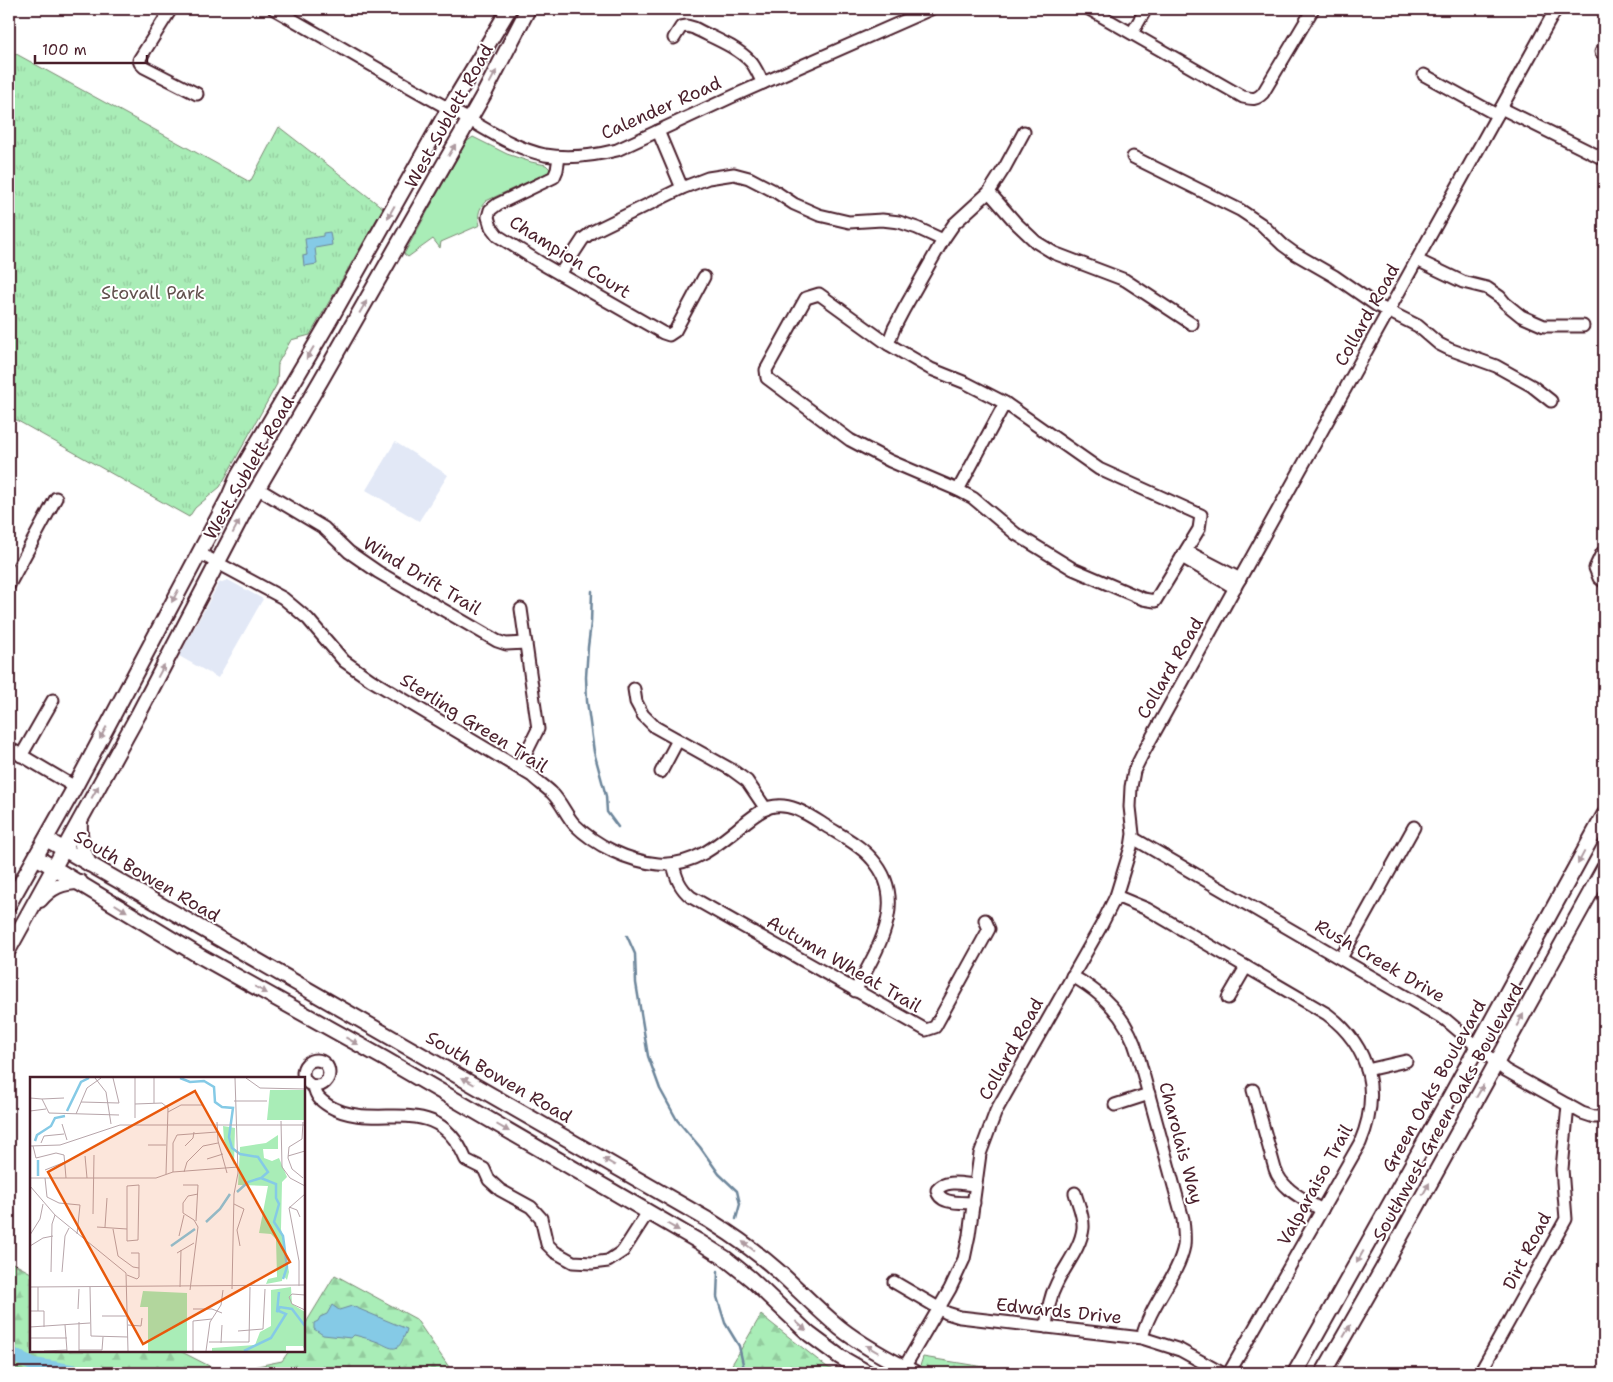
<svg xmlns="http://www.w3.org/2000/svg" width="1613" height="1382" viewBox="0 0 1613 1382" font-family="'Shantell Sans',sans-serif">
<style>
.built{fill:#e2e8f6}
.grass{fill:#a9edb7;stroke:#7a8671}
.forest{fill:url(#forest-firs);stroke:#7a8671}
.park{fill:url(#park-tufts);stroke:#7a8671}
.water{fill:#85cae6;stroke:#6d869b}
.lines{fill:none;stroke-linecap:round;stroke-linejoin:round}
.stream{stroke:#6d869b;stroke-width:2.5}
.river{stroke:#85cae6;stroke-width:14}
.minor-casing{stroke:#4a1f2b;stroke-width:15}
.major-casing{stroke:#4a1f2b;stroke-width:18}
.minor{stroke:#fff;stroke-width:11}
.major{stroke:#fff;stroke-width:14}
.oneway{fill:#ae9aa0}
.labels{text-anchor:middle;stroke-width:4;stroke-linejoin:round;paint-order:stroke}
.street-label{font-size:18px;fill:#4a1f2b;stroke:#fff}
.park-label{font-size:18px;fill:#62524e;stroke:#fff}
.inset-river{fill:none;stroke:#85cae6;stroke-width:2.5}
.inset-road{fill:none;stroke:#b7a5aa;stroke-width:1}
.view{fill:#e8590c;fill-opacity:0.15;stroke:#e8590c;stroke-width:2.5}
.inset-edge{fill:none;stroke:#4a1f2b;stroke-width:2.5}
</style>
<defs>
<pattern id="forest-firs" width="22" height="20" patternUnits="userSpaceOnUse" patternTransform="scale(1.25)"><rect width="22" height="20" fill="#a9edb7"/><path d="M5 1l3.5 6h-7zM16 11l3.5 6h-7z" fill="#93cb9e"/></pattern>
<pattern id="park-tufts" width="24" height="20" patternUnits="userSpaceOnUse" patternTransform="scale(1.25)"><rect width="24" height="20" fill="#a9edb7"/><path d="M3 7l-1-3M5 7V3M7 7l1-3M15 17l-1-3M17 17v-4M19 17l1-3" fill="none" stroke="#93cb9e"/></pattern>
</defs>
<rect width="100%" height="100%" fill="#fff"/>
<filter id="ink" filterUnits="userSpaceOnUse"><feTurbulence type="fractalNoise" baseFrequency=".02" numOctaves="2"/><feDisplacementMap in="SourceGraphic" scale="10" xChannelSelector="R" yChannelSelector="G"/><feConvolveMatrix kernelMatrix="1 2 1 2 8 2 1 2 1" color-interpolation-filters="sRGB"/></filter>
<g filter="url(#ink)">
<g class="built">
<polygon points="395,442 448,475 419,521 366,490"/>
<polygon points="228,580 263,599 218,678 179,656 219,583"/>
</g>
<path class="grass" d="M473 137 507 154 531 162 546 165 550 169 549 172 486 201C479 208 477 215 480 225L441 242 440 248 433 239 408 257 404 254 466 142Z"/>
<g class="forest">
<polygon points="9,1261 31,1273 31,1351 180,1351 223,1373 9,1373"/>
<polygon points="335,1275 416,1319 451,1370 455,1373 223,1373 282,1361 289,1351 304,1351 304,1326"/>
<polygon points="761,1315 827,1367 839,1373 727,1373"/>
<polygon points="923,1357 1020,1373 933,1373 920,1366"/>
</g>
<polygon class="park" points="9,50 250,182 279,127 383,208 310,335 291,340 278,363 277,384 220,487 195,508 189,517 9,416"/>
<g class="water">
<polygon points="330,232 332,245 315,248 317,264 304,266 303,256 307,255 305,239 323,236 323,233"/>
<path d="M332 1305 339 1310 352 1306 407 1329C406 1334 404 1336 402 1341 396 1354 388 1346 378 1342 370 1339 362 1337 354 1335L351 1338 323 1335 314 1329V1323L318 1321 320 1317 327 1314Z"/>
</g>
<g class="lines">
<g class="stream">
<polyline points="592,591 591,623 588,647 586,677 587,701 594,752 606,796 607,812 618,827"/>
<polyline points="627,936 635,954 636,983 648,1056 660,1089 677,1120 700,1147 719,1174 737,1191 740,1204 736,1219"/>
<polyline points="718,1271 717,1297 725,1323 739,1346 745,1373"/>
</g>
<polyline class="river" points="9,1353 34,1365 83,1373"/>
<defs>
<g id="minor">
<polyline points="171,9 139,60 140,63 144,67 197,94"/>
<path d="M274 9C338 45 401 83 466 118 491 132 516 149 545 155 569 159 593 156 617 150L740 93 931 9"/>
<path d="M1089 9 1243 97C1253 99 1256 100 1263 93L1313 9"/>
<polyline points="1132,33 1146,9"/>
<path d="M674 38 681 27 687 26 694 28C713 38 736 46 751 62 756 68 759 76 763 83"/>
<polyline points="1601,52 1604,52"/>
<polyline points="1424,75 1497,115"/>
<polyline points="1501,108 1604,159"/>
<polyline points="658,131 682,188"/>
<polyline points="559,157 557,170 554,177 498,204 490,210 488,217 491,227 498,236 544,265 663,333 669,335 675,331 704,277"/>
<polyline points="1133,157 1240,210 1261,224 1283,245 1294,253 1334,276 1376,305 1418,326 1439,344 1449,349 1496,366 1532,386 1551,401"/>
<polyline points="989,192 1016,223 1036,242 1054,253 1125,280 1192,324"/>
<polyline points="1417,260 1463,282 1487,288 1500,297 1505,303 1521,316 1544,326 1583,326"/>
<polyline points="560,274 583,239 592,232 682,188 708,178 734,174 749,178 776,192 794,204 819,215 849,222 882,220 899,222 917,228 943,240"/>
<polygon points="819,294 888,344 931,369 966,383 1005,403 1099,469 1201,515 1199,529 1155,601 1143,599 1073,569 1016,534 973,498 958,490 890,461 850,440 767,378 766,370 806,298"/>
<polyline points="888,344 894,328 904,309 943,240 954,224 989,192 1005,167 1024,132"/>
<polyline points="257,488 324,528 349,552 378,572 497,641 506,644 526,643"/>
<polyline points="958,490 1005,403"/>
<polyline points="1186,551 1240,579"/>
<path d="M199 553 283 598 308 619 344 661 371 680 532 776C538 782 546 787 552 793 561 802 566 815 574 824 596 846 628 861 658 864 692 867 718 845 742 825 750 819 760 810 770 807 790 801 810 816 826 826 842 836 860 845 872 859 910 901 877 950 855 991"/>
<polyline points="1602,553 1595,568 1599,578 1604,582"/>
<polyline points="1182,557 1235,588"/>
<polyline points="9,585 56,498"/>
<polyline points="634,689 636,702 643,715 655,727 732,770 747,781 766,809"/>
<polyline points="9,748 75,787"/>
<polyline points="21,756 53,700"/>
<polyline points="519,767 538,729 521,609"/>
<polyline points="661,772 678,740"/>
<polyline points="1133,838 1446,1020 1505,1070 1582,1113 1594,1117 1604,1117"/>
<path d="M673 864C676 878 680 888 691 897L926 1030 935 1027 989 929 985 920"/>
<path d="M1116 896 1147 909 1327 1014C1371 1047 1381 1094 1360 1143L1229 1373"/>
<polyline points="1341,958 1414,827"/>
<path d="M1072 976C1105 994 1128 1019 1138 1055L1183 1219C1184 1228 1185 1237 1184 1246 1178 1277 1150 1304 1142 1338"/>
<polyline points="1228,998 1246,967"/>
<circle cx="316" cy="1073" r="13"/>
<polyline points="1367,1070 1406,1061"/>
<path d="M314 1086C316 1097 320 1100 329 1106 377 1134 436 1087 466 1160L484 1169 489 1180 500 1190 531 1207 541 1218 547 1244 555 1252 573 1262 592 1263 608 1261 623 1251 648 1212"/>
<path d="M1253 1090 1275 1169C1282 1190 1304 1199 1322 1210"/>
<polyline points="1115,1105 1149,1094"/>
<path d="M974 1203C962 1202 939 1205 937 1190 945 1179 963 1184 975 1185"/>
<polyline points="894,1282 947,1313 960,1317 1142,1338 1180,1350 1222,1373"/>
<path d="M1046 1327C1048 1312 1049 1298 1056 1285 1064 1267 1081 1248 1083 1228 1084 1216 1078 1204 1075 1193"/>
<polyline points="901,1373 950,1289 964,1259 969,1235 980,1154 996,1111 1101,926 1116,896 1131,847 1133,834 1130,807 1131,787 1134,771 1142,755 1556,9"/>
<polyline points="1480,1373 1566,1219 1562,1169 1568,1105"/>
</g>
<g id="major">
<path d="M80 821C79 839 82 848 89 864"/>
<path d="M46 839 710 1221C734 1236 757 1252 778 1271 799 1290 818 1310 840 1328 863 1346 889 1360 915 1373"/>
<polyline points="36,857 198,955 385,1059 698,1241 725,1258 751,1279 809,1334 840,1357 868,1373"/>
<path d="M40 900C51 887 62 882 80 882"/>
<polyline points="9,904 75,787 229,497 238,476 327,325 443,119 509,9"/>
<polyline points="9,949 138,715 245,510 321,380 484,94 528,9"/>
<polyline points="1295,1373 1450,1097 1604,815"/>
<polyline points="1323,1373 1382,1270 1604,868"/>
</g>
</defs>
<use href="#minor" class="minor-casing"/>
<use href="#major" class="major-casing"/>
<use href="#minor" class="minor"/>
<use href="#major" class="major"/>
</g>
<defs><path id="oneway-solid" d="M-6-.8H1V-3.2L6.5 0L1 3.2V.8H-6Z" transform="scale(1.25)"/></defs>
<g class="oneway">
<use href="#oneway-solid" transform="translate(493 77) rotate(-62)"/>
<use href="#oneway-solid" transform="translate(452 150) rotate(-60)"/>
<use href="#oneway-solid" transform="translate(391 212) rotate(119)"/>
<use href="#oneway-solid" transform="translate(363 307) rotate(-60)"/>
<use href="#oneway-solid" transform="translate(310 353) rotate(121)"/>
<use href="#oneway-solid" transform="translate(236 527) rotate(-62)"/>
<use href="#oneway-solid" transform="translate(175 596) rotate(118)"/>
<use href="#oneway-solid" transform="translate(161 671) rotate(-62)"/>
<use href="#oneway-solid" transform="translate(103 733) rotate(119)"/>
<use href="#oneway-solid" transform="translate(95 792) rotate(-61)"/>
<use href="#oneway-solid" transform="translate(1581 858) rotate(118)"/>
<use href="#oneway-solid" transform="translate(121 908) rotate(32)"/>
<use href="#oneway-solid" transform="translate(261 990) rotate(29)"/>
<use href="#oneway-solid" transform="translate(1520 1020) rotate(-61)"/>
<use href="#oneway-solid" transform="translate(352 1041) rotate(29)"/>
<use href="#oneway-solid" transform="translate(468 1081) rotate(-150)"/>
<use href="#oneway-solid" transform="translate(1480 1091) rotate(-60)"/>
<use href="#oneway-solid" transform="translate(503 1128) rotate(30)"/>
<use href="#oneway-solid" transform="translate(609 1162) rotate(-150)"/>
<use href="#oneway-solid" transform="translate(1426 1189) rotate(-61)"/>
<use href="#oneway-solid" transform="translate(673 1227) rotate(30)"/>
<use href="#oneway-solid" transform="translate(748 1246) rotate(-143)"/>
<use href="#oneway-solid" transform="translate(1360 1257) rotate(119)"/>
<use href="#oneway-solid" transform="translate(801 1326) rotate(41)"/>
<use href="#oneway-solid" transform="translate(1347 1331) rotate(-60)"/>
<use href="#oneway-solid" transform="translate(872 1349) rotate(-150)"/>
</g>
</g>
<g class="labels">
<g class="street-label">
<text transform="translate(661 108) rotate(-24)" y="6">Calender Road</text>
<text transform="translate(449 116) rotate(-61)" y="6">West Sublett Road</text>
<text transform="translate(570 257) rotate(32)" y="6">Champion Court</text>
<text transform="translate(1367 315) rotate(-61)" y="6">Collard Road</text>
<text transform="translate(249 468) rotate(-60)" y="6">West Sublett Road</text>
<text transform="translate(422 576) rotate(31)" y="6">Wind Drift Trail</text>
<text transform="translate(1170 668) rotate(-60)" y="6">Collard Road</text>
<text transform="translate(474 723) rotate(32)" y="6">Sterling Green Trail</text>
<text transform="translate(147 876) rotate(30)" y="6">South Bowen Road</text>
<text transform="translate(1380 961) rotate(30)" y="6">Rush Creek Drive</text>
<text transform="translate(844 964) rotate(30)" y="6">Autumn Wheat Trail</text>
<text transform="translate(1011 1049) rotate(-61)" y="6">Collard Road</text>
<text transform="translate(499 1077) rotate(30)" y="6">South Bowen Road</text>
<text transform="translate(1434 1086) rotate(-61)" y="6">Green Oaks Boulevard</text>
<text transform="translate(1448 1112) rotate(-61)" y="6">Southwest Green Oaks Boulevard</text>
<text transform="translate(1181 1143) rotate(75)" y="6">Charolais Way</text>
<text transform="translate(1315 1185) rotate(-61)" y="6">Valparaiso Trail</text>
<text transform="translate(1527 1251) rotate(-63)" y="6">Dirt Road</text>
<text transform="translate(1059 1311) rotate(6)" y="6">Edwards Drive</text>
</g>
<g class="park-label">
<text x="153" y="299">Stovall Park</text>
</g>
</g>
<g transform="translate(30 1077)">
<rect width="275" height="275" fill="#fff"/>
<path d="M193 49 205 51 204 88 194 63ZM248 58V72H233L234 81 242 84 249 81 257 100 252 105 251 152 259 195 257 203 253 198 252 204 236 207 238 202 247 200 246 162 241 157 229 156 238 109 208 108 210 70 236 66ZM261 210 262 227 275 235V274L273 269H256V274H182V271L225 268 230 255 241 249V213Z" fill="#a9edb7"/>
<path d="M240 13H275L274 43H237ZM113 214 157 216V274H118V230H110Z" fill="#a9edb7"/>
<path class="inset-river" d="M150 1 160 5 174 4 184 10 185 25 192 30 203 31 199 60 202 71 210 77 228 80 238 95 231 101 246 107V121L249 127 244 145 253 159 257 190 253 202M37 34 51 5 59 1M5 64 7 58 21 49 25 41 35 39M8 99V83M207 115 218 105 231 101M176 145 190 132 200 117M141 169 165 152M249 215 247 235 250 230 262 232 275 249M214 274 241 261 256 237 249 234"/>
<path class="inset-road" d="M65 1 76 15 81 47M216 1 230 11 275 12M0 21 12 22 19 36 89 38M12 22 34 21M204 24H237M51 25 89 26 83 1M124 26V1M105 27 132 26 138 31 136 97M0 34 16 32M138 35 151 28H172M46 37 57 11 71 1M105 41V1M251 44 252 90 260 101 275 109M187 45 188 64 197 96M273 45 272 62 259 70 258 81 262 92 273 101M32 47 37 63M11 66 14 59 34 57M118 68H136M0 69 30 68 90 48H275M3 69 6 81 26 76 34 78 36 101M155 69 163 61 164 55M55 79 57 101M258 79 275 74M177 82 193 77M15 93 35 85M143 95V66L147 58 187 55M154 95 157 85 173 69 188 66M0 101H126L143 95 208 90M15 101 17 120 29 126 50 128 47 157M109 108 108 163 97 164V109ZM153 108H168L166 144M0 109 25 138 96 196 98 274M204 127 214 132 207 153 210 169M259 130 267 133 270 140M63 137 64 78M67 150 97 152M75 150 77 121M83 152 88 179 103 190 109 191M0 158 10 142 13 127M149 159 154 138M0 169 13 161 23 159M147 176 164 166M21 195 22 147 25 138M32 195 35 159 39 151M97 198 107 202 109 200V176H101M269 209V184L259 131 275 117M0 210 275 208M8 210V234M60 210 61 259 98 260M150 210 151 173M202 212 204 117 208 96 205 1M160 213 168 150 164 143 153 136V126L158 119 168 117M275 218 262 217 259 220 262 227 275 233M48 232 49 212M163 232H182L192 236M0 234H14V250M72 239H98M35 248 37 274M98 248 111 249 112 241M0 250 60 246M208 254 233 252 235 212M0 261H37M179 265H219L220 210M191 266 192 248M49 273H72L73 260M14 274 37 273M49 274V245M163 274V244L182 242M176 274 180 245 191 228 193 213"/>
<path class="view" d="M165 14 260 185 113 267 18 95Z"/>
<rect width="275" height="275" class="inset-edge"/>
</g>
<rect width="1613" height="1382" fill="none" stroke="#fff" stroke-width="30"/>
<rect x="15" y="15" width="1583" height="1352" fill="none" stroke="#4a1f2b" stroke-width="2" filter="url(#ink)"/>
<path d="M35 55v8h112v-8" fill="none" stroke="#4a1f2b" stroke-width="2.5"/>
<text x="42" y="55" font-size="15" fill="#4a1f2b" stroke="#ffffff" stroke-width="4" paint-order="stroke">100 m</text>
</svg>
